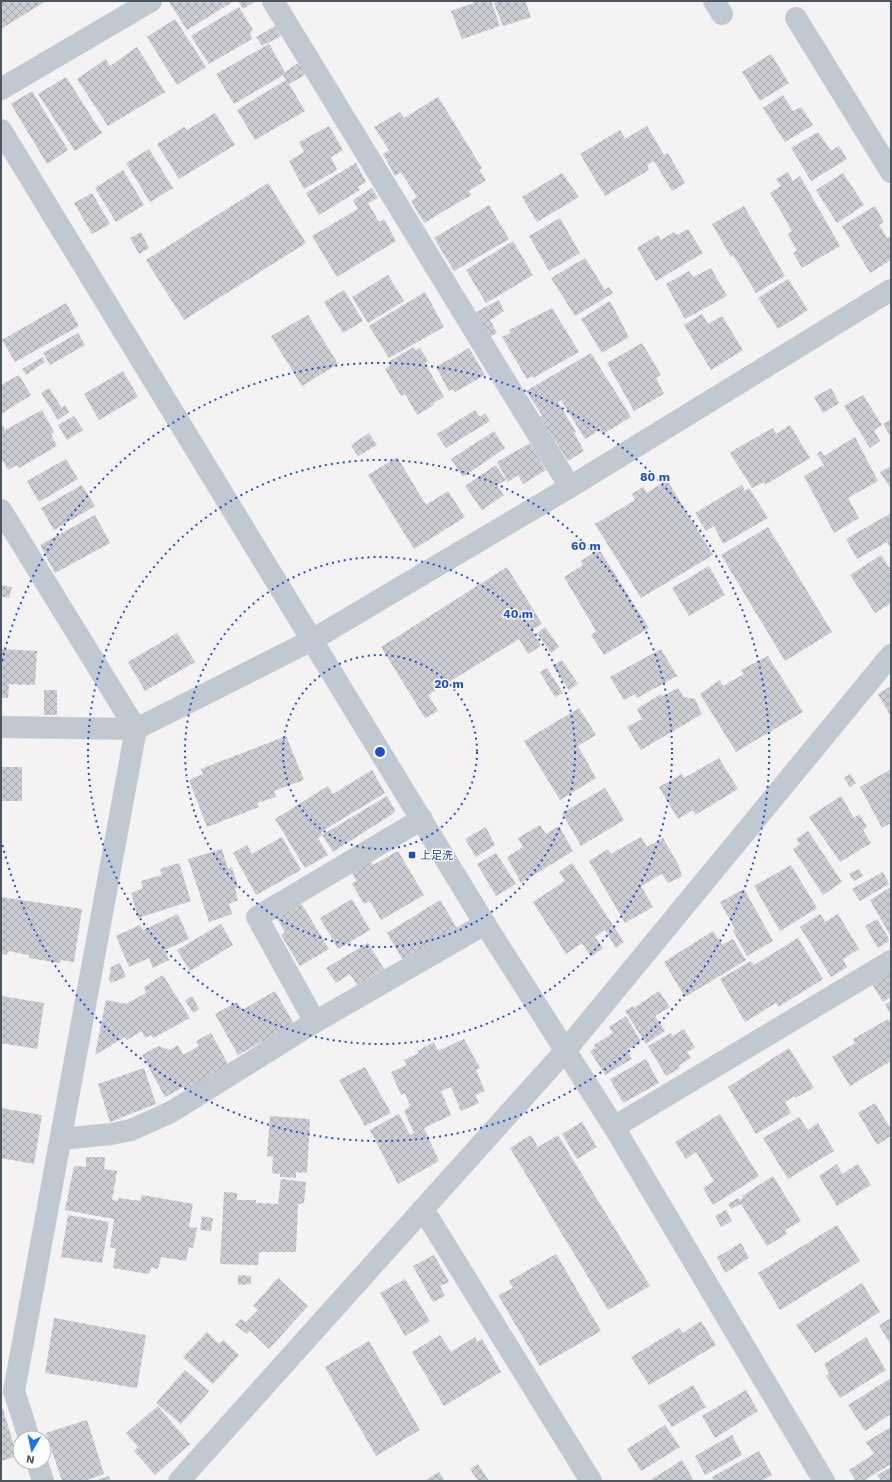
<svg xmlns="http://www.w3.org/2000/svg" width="892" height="1482" viewBox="0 0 892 1482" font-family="'Work Sans','Noto Sans JP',sans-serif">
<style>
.building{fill:url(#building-cross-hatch)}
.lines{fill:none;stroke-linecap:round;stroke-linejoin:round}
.minor{stroke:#c0c9d2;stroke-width:22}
.ring{fill:none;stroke:#1d4ed8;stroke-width:2;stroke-dasharray:2 4}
.transit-dot{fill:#1a4fb4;stroke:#fff;stroke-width:1.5}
.labels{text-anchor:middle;stroke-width:3;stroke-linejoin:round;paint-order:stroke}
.transit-label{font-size:11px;fill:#164399;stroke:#fff;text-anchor:start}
.centre{fill:#1d4ed8;stroke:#fff;stroke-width:2}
.ring-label{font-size:12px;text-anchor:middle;font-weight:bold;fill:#1d4ed8;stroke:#fff;stroke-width:3;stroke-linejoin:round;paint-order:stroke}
</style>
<defs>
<pattern id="building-cross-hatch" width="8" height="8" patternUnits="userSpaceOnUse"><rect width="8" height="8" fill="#ccced4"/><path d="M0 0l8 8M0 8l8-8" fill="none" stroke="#a8aaaf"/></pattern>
</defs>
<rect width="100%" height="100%" fill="#f4f2f2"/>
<g class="building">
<polygon points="1,1 46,1 1,29"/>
<polygon points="234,1 187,30 169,2 170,1"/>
<polygon points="238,1 256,1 243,9"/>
<polygon points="474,1 491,1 500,26 462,39 451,11 474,3"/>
<polygon points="500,1 525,1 531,17 503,26 494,3"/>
<polygon points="239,7 253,30 250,33 252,39 209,64 191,36"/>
<polygon points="175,19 206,67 177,85 147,37"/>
<polygon points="275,26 281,36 262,46 256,37"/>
<polygon points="269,44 285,72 298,63 305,75 289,84 305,111 255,140 237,110 286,80 283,75 234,104 216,74"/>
<polygon points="137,47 165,92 108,126 77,79 106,59 110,66"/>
<polygon points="771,54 789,83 760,101 742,72"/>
<polygon points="66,77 102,133 75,151 38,94"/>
<polygon points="32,91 68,150 47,164 11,104"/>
<polygon points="783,95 793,111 801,107 813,125 785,142 763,108"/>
<polygon points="438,97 482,168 479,170 486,180 469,191 471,195 424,223 411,201 417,197 401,172 395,176 383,154 389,150 374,127 400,112 404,118"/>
<polygon points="215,113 235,145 179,179 157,144 184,127 187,130"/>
<polygon points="329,126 343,150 331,157 337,170 304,189 289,161 304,152 299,142"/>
<polygon points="647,126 664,155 668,153 685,183 672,191 654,161 647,165 649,170 605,196 580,154 620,130 625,139"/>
<polygon points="818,132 831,151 839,146 847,159 811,181 791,148"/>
<polygon points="149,149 173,188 150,202 126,163"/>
<polygon points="356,163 366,182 358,187 360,190 319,215 306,193"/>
<polygon points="123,170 144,205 116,222 95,188"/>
<polygon points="788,172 793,181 800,176 840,246 802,268 793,253 797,251 788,234 792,231 770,193 781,186 776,179"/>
<polygon points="562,173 579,197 537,222 522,197"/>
<polygon points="843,173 864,205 837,223 816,190"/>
<polygon points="268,183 306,243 184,320 146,260"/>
<polygon points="372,188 378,198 368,203 379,222 384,219 396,241 337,277 312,236 358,209 353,200"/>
<polygon points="92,193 110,224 92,234 74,203"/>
<polygon points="489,205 509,239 454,271 434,238"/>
<polygon points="744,206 785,276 756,293 733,255 731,257 712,224"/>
<polygon points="875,206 884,222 879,225 887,238 891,236 891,260 870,273 842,226"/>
<polygon points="560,218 580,253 549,271 529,236"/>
<polygon points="688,229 703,253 656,281 637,248 658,235 661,240 674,232 677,235"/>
<polygon points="141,232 149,248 139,254 130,238"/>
<polygon points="513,241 533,275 486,303 466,270"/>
<polygon points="585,258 605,290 609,287 613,293 575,316 551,278"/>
<polygon points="711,268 727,296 685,319 666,284 689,271 693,277"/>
<polygon points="388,275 404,301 368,323 352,297"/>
<polygon points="788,279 808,310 778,329 758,298"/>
<polygon points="344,290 363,321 343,333 324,302"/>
<polygon points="425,292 444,327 389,358 369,326"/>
<polygon points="499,300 504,311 490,320 497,333 490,337 476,312"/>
<polygon points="610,301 629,337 602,353 581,319"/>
<polygon points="66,303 79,326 15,362 2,340"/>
<polygon points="552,308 579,352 533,378 532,376 527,379 502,337 511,333 509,330"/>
<polygon points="702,314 708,324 722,316 743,350 711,370 684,325"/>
<polygon points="308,315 338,364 302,386 271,336"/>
<polygon points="78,333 85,345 50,365 43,353"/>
<polygon points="642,343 661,375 656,378 664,394 634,411 607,363"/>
<polygon points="414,347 416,351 420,348 428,361 425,363 444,397 433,403 434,405 417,415 405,394 401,396 385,369 390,366 388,362"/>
<polygon points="469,348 485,375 455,392 453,389 449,391 436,367"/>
<polygon points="591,353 631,417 603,434 600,430 585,439 561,400 558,402 576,432 574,433 584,451 568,461 540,417 542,415 526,391"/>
<polygon points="43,357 45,362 26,375 22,369"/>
<polygon points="123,371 138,397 99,420 84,394"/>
<polygon points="19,375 31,395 1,414 1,385"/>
<polygon points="49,388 62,408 65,405 69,412 58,420 41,393"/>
<polygon points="831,388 839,403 823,413 814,397"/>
<polygon points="863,395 882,425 874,430 880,441 870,448 844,406"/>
<polygon points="42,410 54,432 51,434 57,446 19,468 17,465 8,470 2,459 1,460 1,427 3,426 5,430"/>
<polygon points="475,410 480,417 485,413 490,421 446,448 437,434"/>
<polygon points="74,416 83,430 67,440 58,425"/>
<polygon points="891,419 891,437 883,424"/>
<polygon points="790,425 810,458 765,485 764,482 752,488 730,453 737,448 773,428 776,434"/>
<polygon points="494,431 505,448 463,477 451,459"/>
<polygon points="369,433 377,445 358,456 351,445"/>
<polygon points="855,437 878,481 848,498 859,518 834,533 804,476 824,465 817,454 821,451 824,456"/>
<polygon points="530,443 546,470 523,484 518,475 508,482 497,462"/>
<polygon points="397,457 426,505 448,491 465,517 414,549 368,475"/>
<polygon points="66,459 78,479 39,502 27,481"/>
<polygon points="496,465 506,480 497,485 504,495 482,510 465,486"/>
<polygon points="891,466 891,489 880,472"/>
<polygon points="667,480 713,555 641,598 595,524 635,500 632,494 643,487 647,493"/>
<polygon points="82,485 95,506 54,530 41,508"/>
<polygon points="742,485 745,491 749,488 768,518 723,544 714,526 706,531 695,513"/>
<polygon points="891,513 891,549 887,542 857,559 846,539"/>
<polygon points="95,515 110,543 55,573 40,545"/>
<polygon points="768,527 832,632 785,661 721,555"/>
<polygon points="599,549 649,628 604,655 591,635 596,631 564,577 583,565 581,561"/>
<polygon points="881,555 891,570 891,603 875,613 850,575"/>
<polygon points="709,566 725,595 689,616 672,588"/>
<polygon points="507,567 542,624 532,630 541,646 528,654 519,639 428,695 438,711 425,718 381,647"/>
<polygon points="1,585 12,587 9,598 1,596"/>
<polygon points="545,627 559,647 551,653 537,633"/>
<polygon points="177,633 195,662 145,691 128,662"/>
<polygon points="1,649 37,651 35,685 9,684 8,698 1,698"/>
<polygon points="661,649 677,676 637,698 635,694 624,700 610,677"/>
<polygon points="768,656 803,712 736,752 700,694 720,680 723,686 744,674 741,670"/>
<polygon points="562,660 578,684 569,690 553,666"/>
<polygon points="547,668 563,693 555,697 540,672"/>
<polygon points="891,686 891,717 878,694"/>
<polygon points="678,688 684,697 695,699 702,714 641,750 627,727 642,719 637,709 661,694 663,696"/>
<rect x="44" y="690" width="13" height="25"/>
<polygon points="579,708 596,735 578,746 596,778 560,800 524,741"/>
<polygon points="286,736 304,780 274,791 276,797 257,803 259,807 207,827 189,780 203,774 201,769"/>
<polygon points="719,758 738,789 695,815 693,810 678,819 659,787 682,774 684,778"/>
<rect x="1" y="767" width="21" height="34"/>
<polygon points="891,769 891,823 882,828 860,787"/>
<polygon points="372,770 385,793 321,832 322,835 387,796 395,810 394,813 333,852 322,835 318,838 328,855 305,868 275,819 328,786 333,794"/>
<polygon points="850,774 856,783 850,787 844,778"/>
<polygon points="605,788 624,820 581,846 562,813"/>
<polygon points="841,796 854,818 859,814 867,827 863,830 871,843 840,862 809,817"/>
<polygon points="540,825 546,834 559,826 573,851 521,883 507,857 523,847 518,838"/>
<polygon points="486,827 495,845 476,857 465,839"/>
<polygon points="808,831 842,882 823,895 793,849 800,844 796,839"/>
<polygon points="282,837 301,870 256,895 233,853 247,845 252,854"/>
<polygon points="641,837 647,847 663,838 678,864 682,876 668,883 662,874 641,886 653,907 625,923 589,861 608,849 611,854"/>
<polygon points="222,849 228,869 232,867 238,887 235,888 238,900 229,904 232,914 209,922 188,859"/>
<polygon points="398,851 424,895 381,920 370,901 364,904 352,884 356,881 351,870 369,859 373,865"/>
<polygon points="496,853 516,884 496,896 477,864"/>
<polygon points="179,863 191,901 138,918 131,893 143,888 141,881 162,875 160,869"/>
<polygon points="572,863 624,942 616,948 605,930 595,937 603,948 591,957 582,943 566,954 533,902 565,881 559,872"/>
<polygon points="791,865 817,908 780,931 754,886"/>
<polygon points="859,869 863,876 854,881 849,874"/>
<polygon points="883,872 889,884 860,901 852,889"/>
<polygon points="891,887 891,937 870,900"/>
<polygon points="744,889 773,941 747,956 733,931 735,929 720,902"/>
<polygon points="1,897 82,909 74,962 61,960 60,963 29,958 29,955 8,951 7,955 1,954"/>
<polygon points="352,899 370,930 338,949 320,918"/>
<polygon points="440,900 458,930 404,962 387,933"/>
<polygon points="301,903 329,949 300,966 281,935 285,932 277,918"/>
<polygon points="178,914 189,939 165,950 169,960 153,968 149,958 129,967 116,936 140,925 143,930"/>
<polygon points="820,914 825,922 838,914 859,949 843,959 847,967 831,977 800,927"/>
<polygon points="877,919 888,937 889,941 878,948 865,926"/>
<polygon points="221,924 233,945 190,971 177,950"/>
<polygon points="713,931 722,945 733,939 746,960 685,997 664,962"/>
<polygon points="798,938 823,979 778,1007 776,1003 745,1022 720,979 751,961 754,965"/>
<polygon points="368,943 384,969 357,985 350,974 336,983 326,968"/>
<polygon points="120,963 126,977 111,983 109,980 111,967"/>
<polygon points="891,968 891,997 883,1002 870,981"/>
<polygon points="163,975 190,1018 153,1038 151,1035 145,1038 142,1031 127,1040 125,1037 95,1055 106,1000 126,1004 146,993 144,987"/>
<polygon points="275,991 294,1024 238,1055 215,1014 237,1002 242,1010"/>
<polygon points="659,991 670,1007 655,1016 665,1031 646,1044 625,1011 633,1006 634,1008"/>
<polygon points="1,996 44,1003 37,1049 1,1043"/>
<polygon points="192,996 199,1009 193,1013 185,1000"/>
<polygon points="891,1001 891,1015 885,1004"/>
<polygon points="626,1016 641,1042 627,1050 632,1059 605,1075 590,1051 595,1048 594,1045 613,1033 609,1027"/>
<polygon points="888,1019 891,1023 891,1061 850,1086 832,1057 855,1043 853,1039"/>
<polygon points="684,1029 695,1048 687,1052 691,1058 678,1066 680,1068 666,1076 648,1046 671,1033 673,1036"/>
<polygon points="211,1033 230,1068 186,1092 184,1087 165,1097 142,1055 158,1046 170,1050 178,1045 183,1055 199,1046 196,1041"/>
<polygon points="464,1039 480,1068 476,1070 485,1091 475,1095 479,1103 461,1111 451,1087 441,1091 451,1115 424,1128 439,1161 398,1184 370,1130 399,1114 410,1135 414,1133 404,1111 410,1106 405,1093 401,1095 391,1072 407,1065 404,1060 419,1053 417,1051 434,1042 438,1051"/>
<polygon points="789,1048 814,1088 795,1098 794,1096 785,1102 791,1113 756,1134 728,1087"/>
<polygon points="646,1059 659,1083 623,1103 610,1079"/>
<polygon points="365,1067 391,1113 365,1126 339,1080"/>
<polygon points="144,1068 156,1104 110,1122 98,1084"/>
<polygon points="875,1103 891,1129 891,1136 877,1145 858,1113"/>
<polygon points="1,1108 42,1115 34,1164 1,1158"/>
<polygon points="720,1114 759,1176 713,1205 703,1188 714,1181 696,1152 686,1159 675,1142"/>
<polygon points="270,1116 310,1119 307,1173 296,1172 296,1178 280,1177 280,1174 272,1173 273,1157 267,1156"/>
<polygon points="799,1117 808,1130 818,1123 834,1151 788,1179 763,1138"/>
<polygon points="582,1122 597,1147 577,1159 562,1134"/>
<polygon points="531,1135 538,1147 558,1135 650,1286 608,1310 510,1148"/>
<polygon points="86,1157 105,1157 104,1169 117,1171 112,1200 118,1201 119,1198 140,1201 142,1195 193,1204 189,1227 197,1228 193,1248 189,1247 186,1261 161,1257 158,1269 151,1267 149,1274 113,1268 116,1249 110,1247 114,1219 65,1210 74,1166 86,1167"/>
<polygon points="837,1164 842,1174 858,1164 871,1185 837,1206 819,1176"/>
<polygon points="773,1176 801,1221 785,1230 787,1234 767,1246 741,1204 731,1209 728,1204 738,1198 740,1200 743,1198 742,1196"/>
<polygon points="281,1179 306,1182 304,1203 298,1204 296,1252 259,1252 258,1265 220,1264 224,1192 237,1193 237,1200 256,1200 256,1203 278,1204"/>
<polygon points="726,1210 732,1221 721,1227 715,1216"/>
<polygon points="68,1215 109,1222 102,1263 61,1257"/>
<polygon points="202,1216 213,1218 211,1231 200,1230"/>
<polygon points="837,1225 860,1261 780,1310 758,1273"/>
<polygon points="741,1243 749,1258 725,1273 717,1257"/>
<polygon points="556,1254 601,1331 540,1366 498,1295 513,1288 509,1281"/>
<polygon points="434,1255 449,1282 440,1286 445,1296 433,1302 413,1266"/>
<polygon points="238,1275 251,1276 251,1284 238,1285"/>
<polygon points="278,1278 308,1306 269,1349 250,1331 247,1334 235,1325 241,1319 246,1322 258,1310 253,1306"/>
<polygon points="405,1279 430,1321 405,1336 380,1293"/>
<polygon points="862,1283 880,1312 815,1353 796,1325"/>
<polygon points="54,1318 146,1335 137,1388 45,1373"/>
<polygon points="891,1318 891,1345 879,1325"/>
<polygon points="701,1321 716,1345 649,1385 631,1357 679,1328 683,1333"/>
<polygon points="207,1332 219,1344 223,1340 239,1355 213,1384 183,1357"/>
<polygon points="440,1335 451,1352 475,1337 477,1342 482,1339 501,1372 444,1406 412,1352"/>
<polygon points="866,1337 886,1370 840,1398 826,1376 829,1373 824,1364"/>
<polygon points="369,1341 420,1430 376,1456 325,1367"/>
<polygon points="185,1370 209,1391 181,1424 156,1403"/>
<polygon points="891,1378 891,1414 865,1431 848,1405"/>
<polygon points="693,1385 706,1407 672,1427 658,1406"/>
<polygon points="746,1390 758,1411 715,1438 702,1416"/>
<polygon points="158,1406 190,1444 155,1475 134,1451 138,1447 126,1433"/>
<polygon points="3,1409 17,1456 1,1461 1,1410"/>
<polygon points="87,1420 104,1474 84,1481 62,1481 46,1433"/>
<polygon points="665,1425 680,1447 641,1471 627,1449"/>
<polygon points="891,1427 891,1464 863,1481 856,1481 849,1470 874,1454 866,1442"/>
<polygon points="732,1435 742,1455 705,1475 695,1456"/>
<polygon points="759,1451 772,1475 761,1481 714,1481 712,1477"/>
<polygon points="682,1460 694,1481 649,1481"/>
<polygon points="478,1464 489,1481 478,1481 470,1469"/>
<polygon points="891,1467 891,1481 881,1481 877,1475"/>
<polygon points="439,1472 445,1481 424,1481"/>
<polygon points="109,1476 111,1481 94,1481"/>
</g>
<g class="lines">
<g class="minor">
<polyline points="273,1 570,487"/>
<polyline points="714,1 722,14"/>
<polyline points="796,18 891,172"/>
<polyline points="1,89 151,1"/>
<polyline points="1,130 485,924 614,1127 824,1481"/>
<polyline points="1,510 136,729 14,1391 29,1438"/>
<polyline points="1,727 136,729 312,640 570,487 891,290"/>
<polyline points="315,1022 257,917 422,819"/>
<polyline points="614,1127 891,961"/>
<polyline points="61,1139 111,1134 131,1130 171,1112 315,1022 485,924"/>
<polyline points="423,1209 591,1481"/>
<polyline points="37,1462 43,1481"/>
<polyline points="179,1481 565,1051 891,655"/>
</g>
</g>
<g class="ring">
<circle cx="380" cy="752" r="97"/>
<circle cx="380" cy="752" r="195"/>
<circle cx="380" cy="752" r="292"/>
<path d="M2 661A389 389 0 1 1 2 843"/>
</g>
<rect class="transit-dot" x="408" y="851" width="8" height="8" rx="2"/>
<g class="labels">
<g class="transit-label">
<text x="420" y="859">上足洗</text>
</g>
</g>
<circle cx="380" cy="752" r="6" class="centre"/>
<g class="ring-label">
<text x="655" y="481">80 m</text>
<text x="586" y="550">60 m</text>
<text x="518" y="618">40 m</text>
<text x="449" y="688">20 m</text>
</g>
<rect width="892" height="1482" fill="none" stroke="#495561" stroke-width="4"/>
<g transform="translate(32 1450) rotate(189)"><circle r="19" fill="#ffffff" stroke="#b6bbc0"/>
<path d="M0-3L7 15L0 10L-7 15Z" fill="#1573eb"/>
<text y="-6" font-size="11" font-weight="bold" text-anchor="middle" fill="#495561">N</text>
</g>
</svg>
